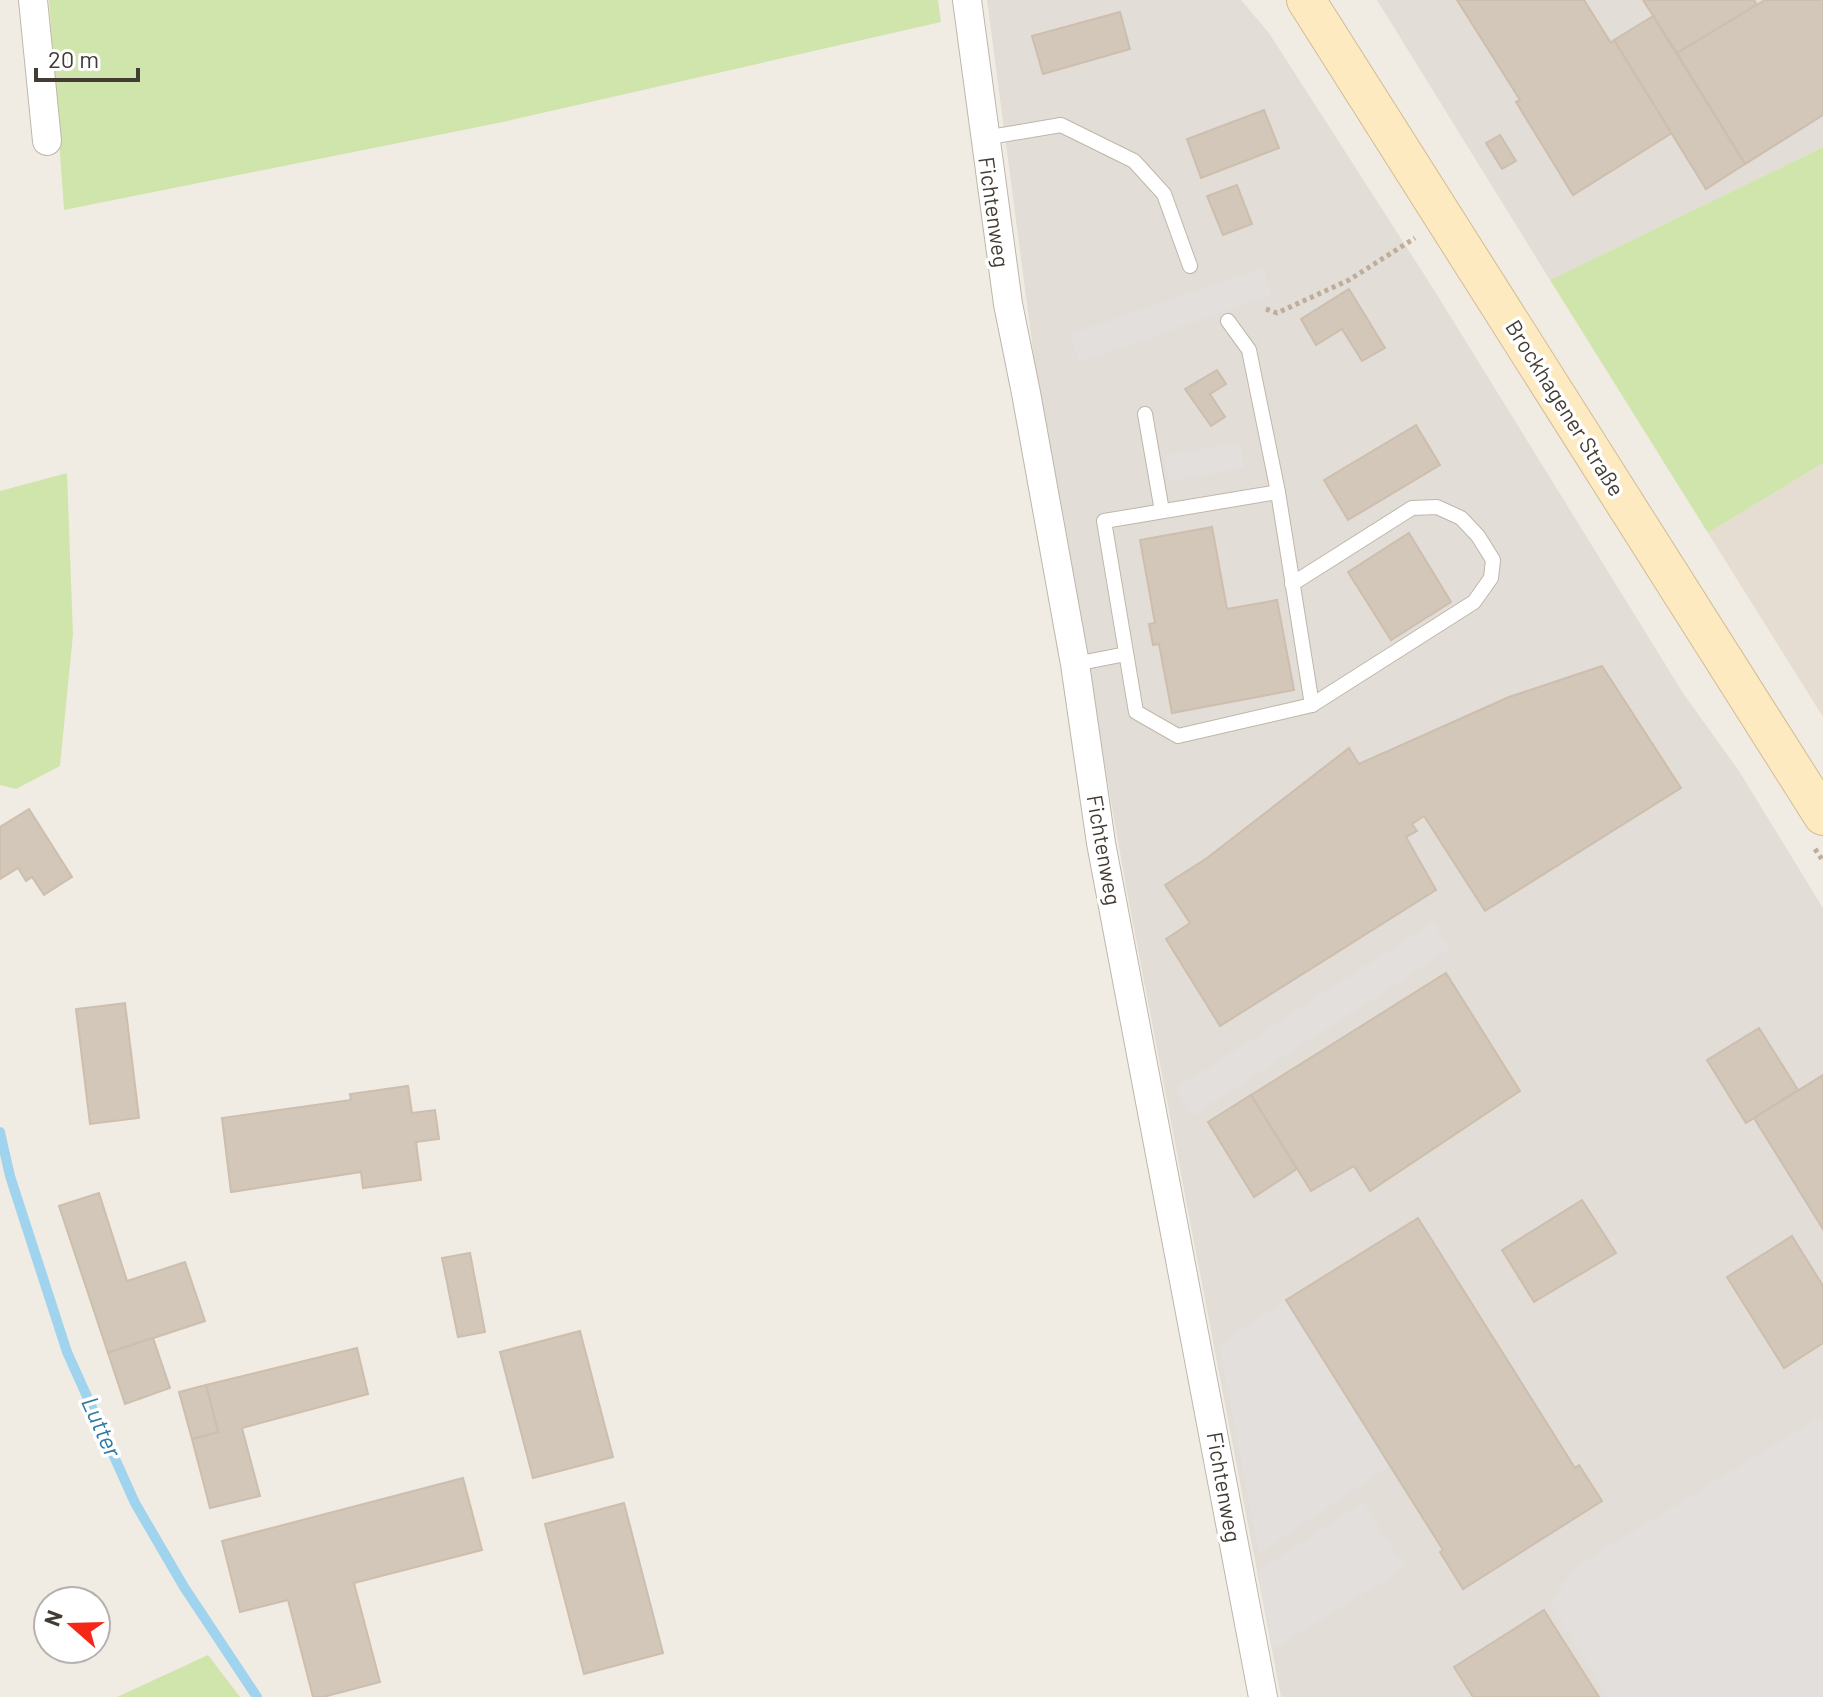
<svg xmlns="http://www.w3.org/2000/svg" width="1823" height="1697" viewBox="0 0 1823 1697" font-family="Barlow,sans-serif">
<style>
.residential{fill:#e5ddd1}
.industrial{fill:#e3ddd8}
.green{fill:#d0e5ac}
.parking{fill:#e2dfdc}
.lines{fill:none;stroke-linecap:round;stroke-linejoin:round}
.stream{stroke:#a0d4ee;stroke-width:10}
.building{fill:#d2c7b9;stroke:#cdbead;stroke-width:2}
.service-casing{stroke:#bfb6a9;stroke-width:16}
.minor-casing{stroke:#bfb6a9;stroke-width:30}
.secondary-casing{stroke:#d1bc94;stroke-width:40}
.path{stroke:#bead98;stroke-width:5;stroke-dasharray:4 4;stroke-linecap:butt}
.service{stroke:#fff;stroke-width:14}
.minor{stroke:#fff;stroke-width:28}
.secondary{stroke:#fdeac1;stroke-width:38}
.labels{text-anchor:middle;stroke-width:7;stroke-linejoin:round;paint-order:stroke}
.street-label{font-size:22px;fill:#433c34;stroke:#fff}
.water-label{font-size:24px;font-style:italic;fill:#2e7ba3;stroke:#fff}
</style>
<rect width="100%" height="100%" fill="#f1ece3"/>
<polygon class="residential" points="1823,463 1823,717 1708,533"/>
<g class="industrial">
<polygon points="987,0 1241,0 1269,33 1436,293 1683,693 1739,771 1823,908 1823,1697 1281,1697 1126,887 1053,469 1035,365"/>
<polygon points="1377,0 1823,0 1823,147 1550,280"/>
</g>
<g class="green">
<polygon points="49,0 938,0 941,22 503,122 64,210"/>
<polygon points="1823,147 1823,463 1708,533 1550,280"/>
<polygon points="67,473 73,634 60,766 16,789 0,785 0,491"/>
<polygon points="208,1655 240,1697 117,1697"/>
</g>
<g class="parking">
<polygon points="1263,268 1272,295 1079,362 1070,334"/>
<polygon points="1240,442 1244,468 1169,481 1165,456"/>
<polygon points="1433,922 1450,949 1192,1116 1175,1089"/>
<polygon points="1286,1300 1390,1466 1259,1554 1219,1345"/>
<polygon points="1821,1416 1823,1420 1823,1697 1608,1697 1550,1603 1575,1567"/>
<polygon points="1363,1502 1405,1568 1273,1649 1258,1571"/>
</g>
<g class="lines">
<polyline class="stream" points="0,1132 10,1176 67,1352 135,1503 184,1587 257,1697"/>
</g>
<g class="building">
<polygon points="1457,0 1584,0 1611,43 1614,40 1672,133 1573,195 1516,102 1520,100"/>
<polygon points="1643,0 1754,0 1757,5 1677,53"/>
<polygon points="1765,0 1823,0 1823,115 1745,164 1677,53"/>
<polygon points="1120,12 1130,49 1043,74 1032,36"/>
<polygon points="1653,16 1745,164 1706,189 1614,40"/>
<polygon points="1264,110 1279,148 1201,178 1187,139"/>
<polygon points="1500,135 1516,161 1502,169 1486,143"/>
<polygon points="1237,185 1252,224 1223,235 1207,196"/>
<polygon points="1349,289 1385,348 1362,361 1342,329 1316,345 1301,319"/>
<polygon points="1217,370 1226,384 1210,394 1225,417 1211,426 1185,389"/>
<polygon points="1416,425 1440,465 1348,520 1324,480"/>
<polygon points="1212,527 1227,609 1277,600 1294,690 1172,713 1159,644 1153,645 1149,624 1155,623 1140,540"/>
<polygon points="1409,533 1451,602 1391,640 1348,572"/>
<polygon points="1602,666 1681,788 1485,911 1424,816 1412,824 1417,831 1406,837 1436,890 1220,1026 1166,939 1190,923 1165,885 1207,858 1349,748 1359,764 1509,697"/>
<polygon points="29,809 72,877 44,895 32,877 26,881 18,868 0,879 0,827"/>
<polygon points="1446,973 1520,1091 1370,1191 1354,1166 1311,1191 1251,1095"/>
<polygon points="125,1003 139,1118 90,1124 76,1009"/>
<polygon points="1759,1028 1798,1090 1746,1123 1707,1060"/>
<polygon points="1823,1075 1823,1229 1754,1118"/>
<polygon points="408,1086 412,1113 435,1110 439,1139 416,1142 421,1180 363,1188 361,1172 231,1192 222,1118 351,1100 350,1094"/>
<polygon points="1251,1095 1297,1169 1254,1197 1208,1122"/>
<polygon points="99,1193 127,1281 185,1262 205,1321 108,1353 59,1206"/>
<polygon points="1582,1200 1616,1253 1534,1302 1502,1250"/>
<polygon points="1418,1218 1575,1468 1579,1465 1602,1501 1463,1589 1440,1552 1443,1550 1286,1300"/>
<polygon points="1792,1236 1823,1286 1823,1343 1784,1368 1727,1277"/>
<polygon points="470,1253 485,1332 458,1337 442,1258"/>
<polygon points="580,1331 613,1457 533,1478 500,1352"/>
<polygon points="153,1338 170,1388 125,1404 108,1353"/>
<polygon points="357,1348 368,1394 242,1428 260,1496 210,1508 192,1439 218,1432 206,1385"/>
<polygon points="206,1385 218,1432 192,1439 179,1392"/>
<polygon points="463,1478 482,1550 354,1583 380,1682 323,1697 313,1697 288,1600 240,1612 222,1541"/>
<polygon points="624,1503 663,1653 584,1674 545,1524"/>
<polygon points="1544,1610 1599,1697 1473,1697 1454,1667"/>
</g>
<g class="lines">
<defs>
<g id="service">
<polyline points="984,138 1061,125 1134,161 1164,194 1190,266"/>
<polyline points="1228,321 1249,350 1278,492 1312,705"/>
<polyline points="1145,414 1162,511"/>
<polyline points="1278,492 1104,521 1136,712 1178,736 1312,705 1474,602 1491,578 1493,560 1478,536 1461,518 1437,507 1412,508 1292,584"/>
<polyline points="1075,664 1126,654"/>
</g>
<g id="minor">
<polyline points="33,0 47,141"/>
<polyline points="967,0 1008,304 1026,393 1075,664 1101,843 1263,1697"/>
</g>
<polyline id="secondary" points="1306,0 1823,816"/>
</defs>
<use href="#service" class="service-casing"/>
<use href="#minor" class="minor-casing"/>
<use href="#secondary" class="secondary-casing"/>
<g class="path">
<polyline points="1266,309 1277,313 1349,280 1415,238"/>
<polyline points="1815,849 1823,861"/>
</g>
<use href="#service" class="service"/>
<use href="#minor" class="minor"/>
<use href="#secondary" class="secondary"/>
</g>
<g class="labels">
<g class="street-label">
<text transform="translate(994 212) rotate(82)" y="8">Fichtenweg</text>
<text transform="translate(1565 408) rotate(58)" y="8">Brockhagener Straße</text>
<text transform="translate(1104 850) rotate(80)" y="8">Fichtenweg</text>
<text transform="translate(1224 1487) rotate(80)" y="8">Fichtenweg</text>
</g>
<g class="water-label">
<text transform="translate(101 1427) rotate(66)" y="8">Lutter</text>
</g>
</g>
<g transform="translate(72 1625) rotate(290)"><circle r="38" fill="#ffffff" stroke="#b4b1ae" stroke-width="2"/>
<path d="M0-6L14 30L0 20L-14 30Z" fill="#f52717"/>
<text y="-12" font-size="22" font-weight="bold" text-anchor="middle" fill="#433c34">N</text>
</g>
<path d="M36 68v12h102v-12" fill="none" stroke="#433c34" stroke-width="4"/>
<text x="48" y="68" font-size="24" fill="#433c34" stroke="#ffffff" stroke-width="6" paint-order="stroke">20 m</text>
</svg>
